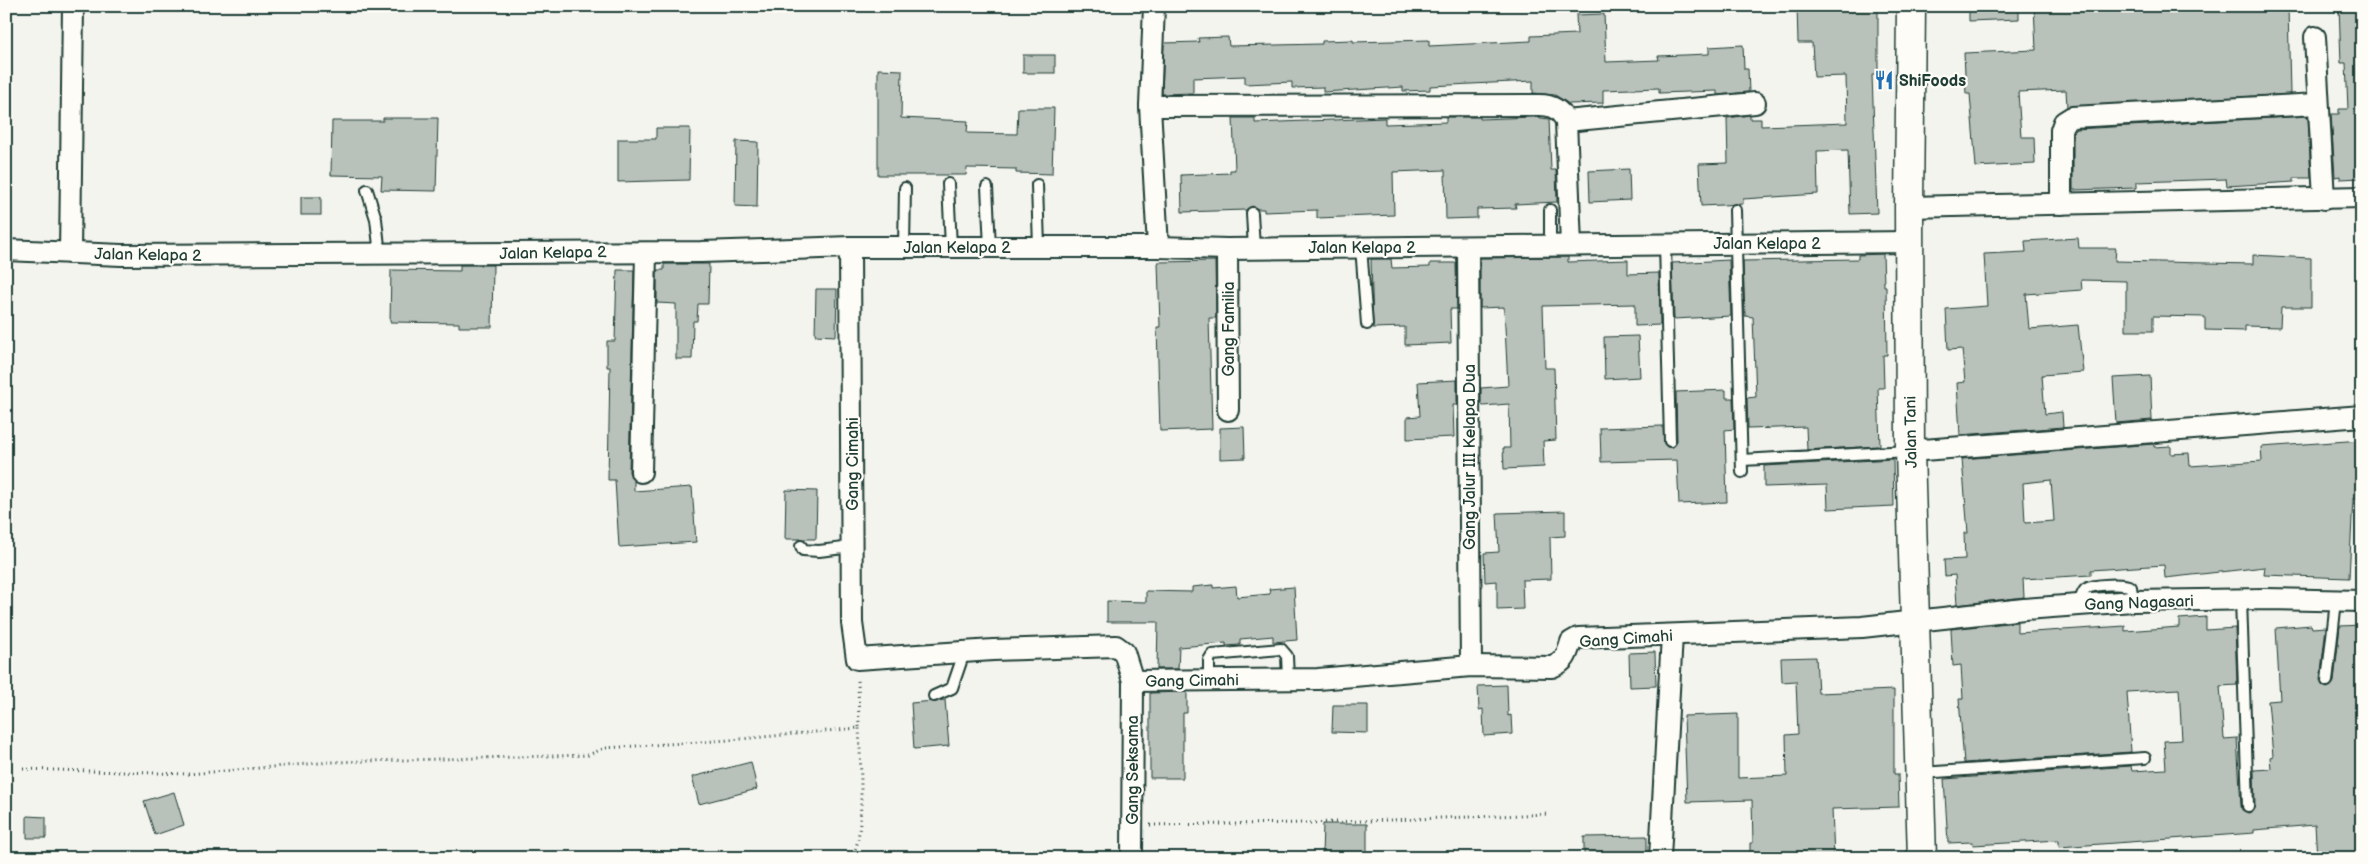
<svg xmlns="http://www.w3.org/2000/svg" width="2368" height="864" viewBox="0 0 2368 864" font-family="'Balsamiq Sans',sans-serif">
<style>
.building{fill:#b9c1bb;stroke:#1f3d34;fill-rule:evenodd}
.lines{fill:none;stroke-linecap:round;stroke-linejoin:round}
.lane-casing{stroke:#1f3d34;stroke-width:14}
.street-casing{stroke:#1f3d34;stroke-width:24}
.highway-casing{stroke:#1f3d34;stroke-width:31}
.path{stroke:#1f3d34;stroke-width:3;stroke-dasharray:1 4;stroke-linecap:butt}
.lane{stroke:#fdfcf7;stroke-width:10}
.street{stroke:#fdfcf7;stroke-width:20}
.highway{stroke:#fdfcf7;stroke-width:28}
.labels{text-anchor:middle;stroke-width:4.5;stroke-linejoin:round;paint-order:stroke}
.poi-label{font-size:16px;font-weight:bold;fill:#1f3d34;stroke:#fdfcf7;text-anchor:start}
.street-label{font-size:16px;fill:#1f3d34;stroke:#fdfcf7}
</style>
<rect width="100%" height="100%" fill="#f4f4ef"/>
<filter id="ink" filterUnits="userSpaceOnUse"><feTurbulence type="fractalNoise" baseFrequency=".02" numOctaves="2"/><feDisplacementMap in="SourceGraphic" scale="10" xChannelSelector="R" yChannelSelector="G"/><feConvolveMatrix kernelMatrix="1 2 1 2 8 2 1 2 1" color-interpolation-filters="sRGB"/></filter>
<g filter="url(#ink)">
<g class="building">
<polygon points="1797,6 1878,6 1878,75 1872,75 1877,213 1850,214 1848,150 1817,151 1818,194 1743,199 1743,204 1701,206 1699,164 1728,163 1727,118 1750,115 1750,119 1761,119 1761,126 1847,123 1846,76 1814,77 1812,43 1798,43"/>
<polygon points="1969,6 2019,6 2019,19 1969,21"/>
<polygon points="2034,6 2288,6 2290,94 2067,107 2066,90 2018,92 2021,137 2034,137 2035,164 1976,167 1970,94 1966,94 1964,53 2036,50"/>
<polygon points="2339,6 2362,6 2362,178 2340,179 2340,176 2335,177 2331,114 2339,114 2339,109 2348,109 2346,63 2341,63"/>
<polygon points="1604,14 1606,62 1659,60 1658,56 1709,54 1709,47 1743,45 1744,69 1748,69 1749,92 1717,95 1717,91 1659,93 1659,88 1603,90 1603,103 1569,104 1555,95 1533,93 1533,81 1430,86 1430,90 1403,91 1403,87 1323,92 1323,87 1292,88 1292,82 1245,84 1245,76 1193,78 1193,93 1162,94 1164,43 1199,42 1198,38 1228,37 1229,46 1322,44 1322,41 1353,40 1353,42 1429,40 1429,46 1531,41 1531,36 1577,34 1576,15"/>
<rect x="1023" y="55" width="32" height="18"/>
<polygon points="878,69 902,70 901,118 968,121 967,133 1017,134 1018,108 1054,108 1052,174 1016,173 1016,169 967,168 966,175 878,175"/>
<polygon points="2308,116 2311,178 2294,178 2294,182 2227,186 2226,179 2137,182 2137,188 2073,190 2073,132 2076,129"/>
<polygon points="1446,117 1480,117 1480,119 1534,117 1549,119 1551,170 1556,170 1557,202 1515,204 1516,208 1477,209 1477,218 1446,219 1445,170 1393,172 1394,215 1317,218 1317,210 1264,212 1264,209 1258,209 1252,206 1246,210 1182,212 1181,175 1230,173 1230,170 1235,170 1233,118 1255,118 1255,123 1385,118 1385,124 1446,122"/>
<polygon points="383,118 438,118 436,191 381,190 382,176 331,175 332,121 383,121"/>
<polygon points="656,128 690,128 689,180 618,182 618,139 656,139"/>
<polygon points="736,141 758,142 757,207 735,206"/>
<polygon points="1629,169 1630,200 1590,202 1589,171"/>
<rect x="301" y="197" width="20" height="18"/>
<polygon points="2078,238 2079,248 2116,248 2115,261 2253,264 2253,255 2311,258 2311,307 2281,307 2280,327 2245,326 2245,331 2205,330 2205,317 2153,316 2153,331 2126,331 2126,281 2081,280 2082,290 2026,294 2029,329 2078,325 2083,372 2042,375 2045,414 2062,412 2063,427 1960,435 1957,383 1965,382 1962,349 1948,350 1946,309 1987,306 1984,254 2026,252 2025,241"/>
<polygon points="1883,254 1884,286 1886,286 1887,355 1883,355 1884,388 1878,388 1880,446 1807,450 1806,427 1748,429 1747,398 1756,397 1753,317 1745,316 1743,261 1858,259 1858,255"/>
<polygon points="1568,257 1568,262 1628,260 1628,274 1659,273 1660,325 1635,326 1635,304 1543,306 1545,368 1554,368 1556,440 1543,441 1544,467 1504,469 1503,448 1510,448 1509,404 1483,406 1481,404 1481,388 1508,386 1504,307 1480,308 1480,258"/>
<polygon points="1371,259 1391,259 1392,268 1430,267 1430,263 1456,263 1457,309 1450,309 1451,343 1405,345 1405,327 1373,328"/>
<polygon points="1729,260 1731,316 1674,319 1672,263"/>
<polygon points="1215,261 1216,318 1209,318 1212,429 1160,431 1157,327 1160,327 1158,262"/>
<polygon points="664,264 709,264 708,304 698,304 697,321 693,321 692,359 676,359 676,304 657,303 657,270 664,270"/>
<polygon points="460,265 493,265 492,327 459,327 459,323 390,322 391,270 460,271"/>
<polygon points="617,270 634,270 629,472 634,481 634,491 692,487 696,542 619,547 615,480 608,480 610,367 607,367 607,341 615,341"/>
<polygon points="816,289 837,289 836,336 815,335"/>
<polygon points="1638,336 1640,377 1605,379 1604,337"/>
<polygon points="2150,376 2152,420 2116,423 2113,378"/>
<polygon points="1457,380 1457,405 1453,405 1454,437 1407,439 1407,417 1420,416 1418,382"/>
<polygon points="1726,390 1726,398 1733,398 1734,429 1725,430 1727,502 1679,504 1677,460 1601,462 1600,428 1663,426 1664,444 1667,447 1673,447 1677,441 1676,392"/>
<polygon points="1244,427 1245,458 1220,459 1220,428"/>
<path d="M2362 440V498L2353 499 2349 578 2264 575 2265 567 2165 578 2164 565 2091 570V575L2023 579 2024 597 1957 605 1955 575 1945 576 1944 560 1965 559 1964 533H1968L1962 459 2154 444V447L2171 446V454L2189 453 2190 466 2262 461 2261 447ZM2051 480 2054 521 2025 523 2023 483Z"/>
<polygon points="1893,459 1894,506 1828,509 1827,485 1764,487 1764,466"/>
<polygon points="786,490 817,491 816,539 785,539"/>
<polygon points="1565,511 1565,536 1550,537 1551,579 1522,580 1523,609 1497,610 1497,581 1485,582 1484,553 1499,552 1497,513"/>
<polygon points="1213,585 1213,588 1236,586 1237,597 1270,594 1269,589 1294,587 1297,640 1273,642 1273,636 1240,639 1240,645 1226,646 1226,643 1179,647 1178,669 1157,669 1158,622 1107,622 1107,601 1146,602 1146,591 1192,592 1192,587"/>
<polygon points="2206,617 2206,630 2235,628 2237,685 2220,686 2224,739 2237,738 2241,806 2242,810 2248,813 2252,812 2255,806 2254,770 2271,769 2270,757 2273,756 2268,701 2280,700 2276,628 2311,625 2312,628 2326,627 2320,680 2323,686 2327,688 2332,685 2334,682 2340,626 2362,625 2362,858 2317,858 2315,825 2254,830 2254,833 2059,847 2059,840 1973,845 1972,842 1948,843 1944,779 2131,766 2132,771 2166,769 2164,741 2182,740 2179,689 2127,692 2131,752 1964,763 1959,699 1963,699 1961,665 1953,666 1951,629 2017,622 2017,633 2125,626 2125,631 2179,627 2179,619"/>
<polygon points="1655,652 1656,686 1630,687 1629,653"/>
<polygon points="1816,657 1818,693 1894,690 1894,774 1898,774 1899,807 1832,809 1834,858 1750,858 1750,843 1753,843 1752,800 1687,802 1684,716 1738,714 1738,778 1787,776 1786,735 1798,734 1796,681 1782,682 1781,658"/>
<polygon points="1507,685 1508,716 1511,715 1512,734 1484,736 1483,709 1479,710 1478,686"/>
<polygon points="1187,692 1187,713 1183,713 1183,778 1150,778 1150,693"/>
<polygon points="945,700 949,746 914,749 911,703"/>
<polygon points="1333,705 1368,705 1368,733 1332,732"/>
<polygon points="751,762 757,789 699,804 692,777"/>
<polygon points="174,792 184,825 155,835 144,801"/>
<polygon points="27,816 46,817 46,838 27,838"/>
<polygon points="1323,824 1367,824 1367,857 1322,856"/>
<polygon points="1647,836 1647,858 1584,858 1584,837"/>
</g>
<g class="lines">
<defs>
<g id="lane">
<polyline points="948,184 951,247"/>
<polyline points="1037,185 1039,247"/>
<polyline points="987,187 990,247"/>
<polyline points="367,190 376,219 380,255"/>
<polyline points="1735,210 1742,472"/>
<polyline points="1252,213 1254,249"/>
<polyline points="1665,244 1670,441"/>
<polyline points="1550,245 1550,210"/>
<polyline points="904,247 905,188"/>
<polyline points="1361,247 1367,324"/>
<polyline points="1742,460 1909,451"/>
<polyline points="801,546 803,550 819,551 852,547"/>
<polyline points="2241,599 2248,806"/>
<path d="M2079 605C2081 600 2081 593 2086 589 2093 584 2124 583 2131 587L2133 601"/>
<polyline points="1209,679 1209,660 1212,655 1281,649 1287,656 1288,679"/>
<polyline points="2327,681 2336,601"/>
<polyline points="934,696 952,688 964,653"/>
<polyline points="1921,773 2145,758"/>
</g>
<g id="street">
<polyline points="1154,6 1150,106 1158,247"/>
<polyline points="2315,37 2324,199"/>
<path d="M1150 106 1539 105C1552 105 1560 109 1566 121L1571 245"/>
<polyline points="1566,121 1755,103"/>
<polyline points="2061,204 2061,130 2064,122 2072,117 2318,104"/>
<polyline points="1909,207 2362,197"/>
<path d="M850 247 852 623 857 659 993 650 1116 646 1124 652 1133 681 1318 679 1471 666 1552 667C1565 662 1567 655 1571 642L1578 638 1862 627 2024 609 2133 601 2266 599 2362 601"/>
<polyline points="1468,247 1471,666"/>
<polyline points="1227,249 1228,410"/>
<polyline points="6,250 121,255 701,252 850,247 1158,247 1227,249 1909,242"/>
<polyline points="70,253 73,6"/>
<polyline points="1910,451 2362,416"/>
<polyline points="641,472 646,253"/>
<polyline points="1132,858 1133,681"/>
<polyline points="1660,858 1672,635"/>
</g>
<polyline id="highway" points="1911,6 1909,207 1910,451 1922,858"/>
</defs>
<use href="#lane" class="lane-casing"/>
<use href="#street" class="street-casing"/>
<use href="#highway" class="highway-casing"/>
<g class="path">
<polyline points="23,769 188,774 331,762 588,755 605,748 730,740 859,728 858,677"/>
<polyline points="1150,825 1308,823 1549,814"/>
<path d="M851 858C866 841 860 754 859 728"/>
</g>
<use href="#lane" class="lane"/>
<use href="#street" class="street"/>
<use href="#highway" class="highway"/>
</g>
</g>
<defs>
<symbol id="restaurant-bare" viewBox="-9 -9 18 18"><path d="M-5-6h1v4h1v-4h1v4h1v-4h1v5L-1.5 .5V6h-2V.5L-5-1ZM5-6V6H3V1.5H1.5Q1.5-4 5-6Z" fill="#1f6fb2" stroke="#fdfcf7" stroke-width="2.5" paint-order="stroke"/></symbol>
</defs>
<g fill-rule="evenodd">
<use href="#restaurant-bare" x="1870" y="66" width="28" height="28"/>
</g>
<g class="labels">
<g class="poi-label">
<text x="1899" y="86">ShiFoods</text>
</g>
<g class="street-label">
<text x="1767" y="249">Jalan Kelapa 2</text>
<text x="957" y="253">Jalan Kelapa 2</text>
<text x="1362" y="253">Jalan Kelapa 2</text>
<text transform="translate(553 252) rotate(-1)" y="6">Jalan Kelapa 2</text>
<text transform="translate(148 254) rotate(1)" y="6">Jalan Kelapa 2</text>
<text transform="translate(1228 329) rotate(-90)" y="6">Gang Familia</text>
<text transform="translate(1910 432) rotate(-91)" y="6">Jalan Tani</text>
<text transform="translate(1469 457) rotate(-90)" y="6">Gang Jalur III Kelapa Dua</text>
<text transform="translate(852 464) rotate(-90)" y="6">Gang Cimahi</text>
<text transform="translate(2139 602) rotate(-2)" y="6">Gang Nagasari</text>
<text transform="translate(1626 638) rotate(-4)" y="6">Gang Cimahi</text>
<text transform="translate(1192 680) rotate(-1)" y="6">Gang Cimahi</text>
<text transform="translate(1132 770) rotate(-90)" y="6">Gang Seksama</text>
</g>
</g>
<rect width="2368" height="864" fill="none" stroke="#fdfcf7" stroke-width="25"/>
<rect x="12" y="12" width="2343" height="839" fill="none" stroke="#1f3d34" stroke-width="2" filter="url(#ink)"/>
</svg>
